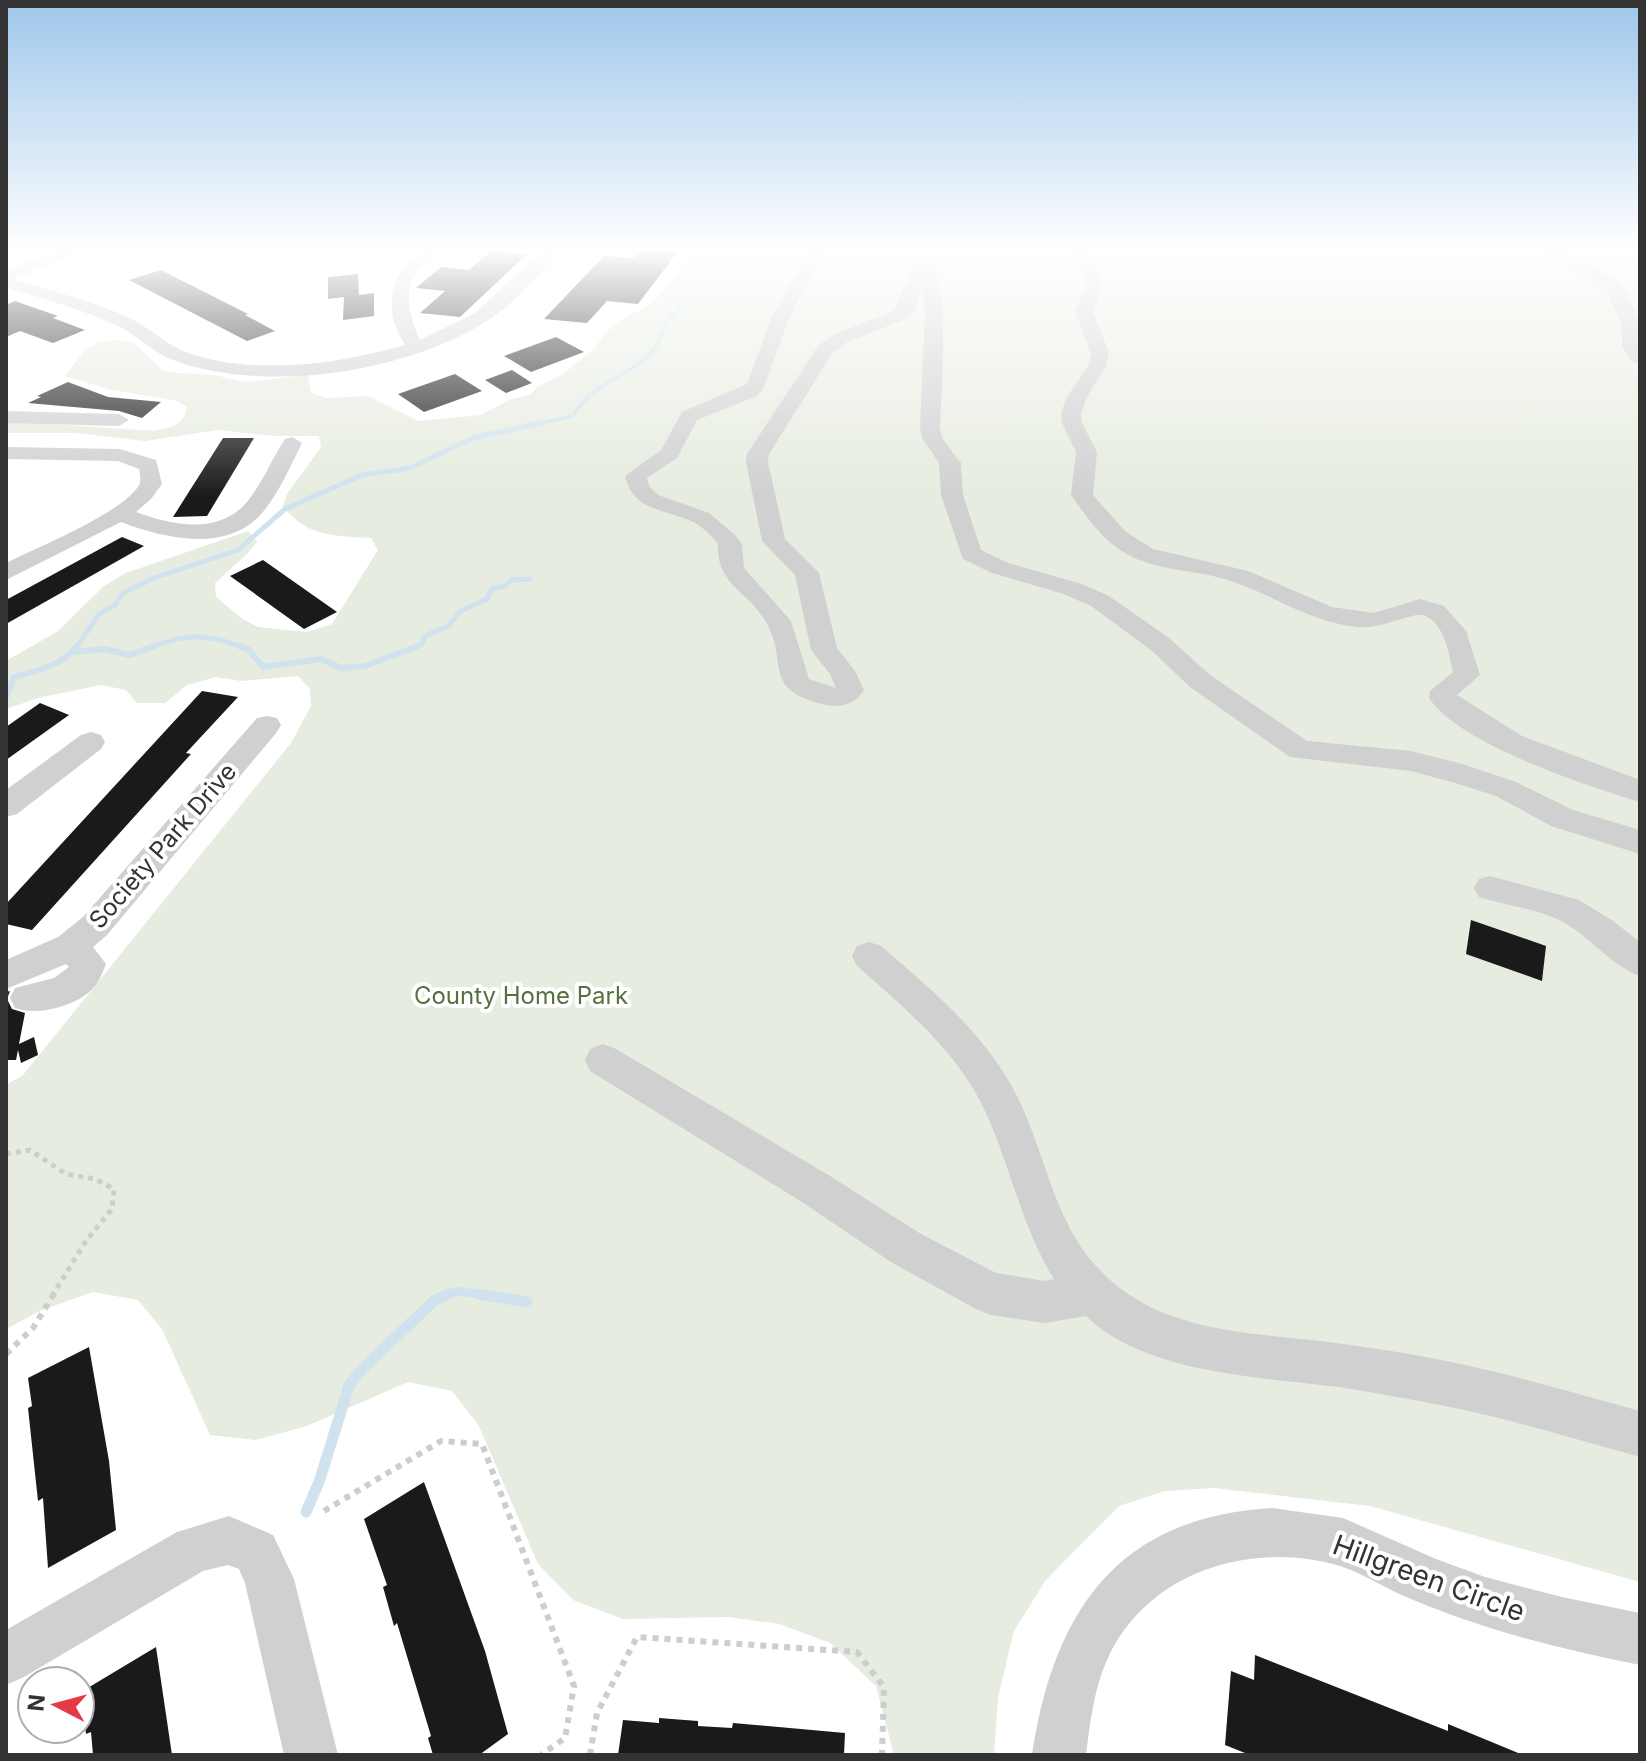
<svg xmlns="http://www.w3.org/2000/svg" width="1646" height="1761" viewBox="0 0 1646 1761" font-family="Inter,sans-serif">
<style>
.green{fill:#e6ecdf}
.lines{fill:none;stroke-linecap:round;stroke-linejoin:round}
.stream-far4{stroke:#cfe2ee;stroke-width:4}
.stream-far3{stroke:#cfe2ee;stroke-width:5}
.stream-far2{stroke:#cfe2ee;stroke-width:6}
.stream-far1{stroke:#cfe2ee;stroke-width:8}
.stream{stroke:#cfe2ee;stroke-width:11}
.building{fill:#1a1a1a}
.path-far1{stroke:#cdcdcd;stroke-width:5;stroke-dasharray:5 5;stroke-linecap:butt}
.path{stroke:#cdcdcd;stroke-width:6;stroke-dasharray:6 6;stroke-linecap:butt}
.minor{fill:#d0d0d0;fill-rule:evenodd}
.labels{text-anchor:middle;stroke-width:8;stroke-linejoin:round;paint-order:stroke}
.street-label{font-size:24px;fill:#333;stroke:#fff}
.park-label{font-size:24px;fill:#56703f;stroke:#fff}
.near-street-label{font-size:28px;fill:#333;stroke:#fff}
</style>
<rect width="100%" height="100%" fill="#fff"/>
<path class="green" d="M697 250H1640V1582L1370 1506 1214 1488 1165 1491 1119 1506 1045 1581 1014 1631 998 1697 994 1755H894L876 1686 830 1643 779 1624 729 1617 623 1619 573 1600 538 1564 479 1426 452 1391 408 1382 307 1426 256 1440 210 1435 162 1329 138 1300 93 1292 42 1310 6 1329V1085L23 1075 291 743 311 706 310 689 298 676 241 681 216 677 187 685 165 703H137L126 690 101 685 38 698 6 709V661L58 631 104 586 126 573 248 531 257 542 246 555 215 583 216 597 241 618 258 627 307 632 332 624 378 550 371 538C336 536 306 537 283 506L287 494 321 447 319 436H275L218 430 145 441 77 433H6V421L155 431C171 427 184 426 187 407L177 401 108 389 65 376 85 350 99 342 119 340 134 343 162 370 177 373 214 375 246 382 308 375 311 393 326 398 368 396 418 421 481 415 511 399 530 395 536 388 564 373 594 349 605 333 624 318 653 303Z"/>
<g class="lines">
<path class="stream-far4" d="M532 425 573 416C595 380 619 382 647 357 662 344 661 323 678 311L679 303"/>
<g class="stream-far3">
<polyline points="76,648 99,614 115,605 123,593 154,578 238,550 285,509 362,475 410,468 473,438 541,423"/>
<path d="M149 648C186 633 207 633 244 648"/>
<polyline points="413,648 422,644 425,636 448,626 461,611 487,599 492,589 505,586 511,580 530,579"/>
</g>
<g class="stream-far2">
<polyline points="239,646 248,649 263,667 321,659 341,668 365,666 418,646"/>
<polyline points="73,652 105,649 130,655 154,646"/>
<path d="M6 697 14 677C36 671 64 665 77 646"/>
</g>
<polyline class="stream-far1" points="444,1296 457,1291 491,1296"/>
<g class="stream">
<polyline points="478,1294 527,1302"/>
<polyline points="306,1512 319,1482 349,1386 361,1370 435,1300 449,1294"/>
</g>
</g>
<g class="building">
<polygon points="644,250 679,250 638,304 607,301 587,323 544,319 604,256 633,258"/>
<polygon points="491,251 527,254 460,317 420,313 445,291 416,288 441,267 469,270"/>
<polygon points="161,270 248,314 245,315 275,331 247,341 129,280"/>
<polygon points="358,274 359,295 374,293 374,316 343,320 344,297 328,299 328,277"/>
<polygon points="15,301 58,316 53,318 85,330 53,343 20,331 6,337 6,305"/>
<polygon points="556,337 584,352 531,372 504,356"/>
<polygon points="512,370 532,383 506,393 485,380"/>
<polygon points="455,374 482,391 424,412 398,394"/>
<polygon points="68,382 108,397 161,402 142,418 119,411 28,403 41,397 37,396"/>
<polygon points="223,438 254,438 207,516 173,517"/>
<polygon points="122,537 144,546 6,624 6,600"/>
<polygon points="263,560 337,612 304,629 230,576"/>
<polygon points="202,691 238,697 186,753 191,754 32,930 6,924 6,904"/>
<polygon points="40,703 69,715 6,760 6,727"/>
<polygon points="1471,920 1546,946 1542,981 1466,954"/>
<polygon points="10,991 7,999 12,1009 25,1013 19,1044 34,1037 38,1055 21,1063 18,1050 16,1060 6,1060 6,992"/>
<polygon points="89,1347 109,1461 116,1530 48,1568 43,1498 38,1501 28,1408 32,1406 28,1378"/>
<polygon points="424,1482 485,1651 508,1734 479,1755 433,1755 428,1738 431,1736 397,1623 394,1626 383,1587 387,1585 364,1519"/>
<polygon points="156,1647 172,1755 93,1755 91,1732 86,1734 81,1692"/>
<polygon points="1255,1655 1448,1731 1448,1724 1523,1755 1250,1755 1225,1745 1231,1671 1254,1680"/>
<polygon points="659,1718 698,1721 698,1726 732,1728 733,1723 845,1733 844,1755 618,1755 623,1720 659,1723"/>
</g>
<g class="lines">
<polyline class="path-far1" points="6,1154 30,1150 66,1174 95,1179 114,1189 112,1209 86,1241 52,1296"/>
<g class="path">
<polyline points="6,1354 33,1328 54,1294"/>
<polyline points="324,1511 441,1441 482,1444 574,1686 565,1738 541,1755"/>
<polyline points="590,1755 597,1713 637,1637 857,1652 884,1687 882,1755"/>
</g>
<g class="minor">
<path d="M61 250H84L13 279C52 291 93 301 130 318 150 328 166 345 188 353 257 376 337 364 405 345 382 308 389 276 422 250H440C433 258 423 263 416 272 402 290 411 321 420 340L475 313 543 250H560C540 275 513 305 485 322 404 373 264 394 173 360 152 352 136 334 116 325 81 309 43 299 6 287V270Z"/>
<path d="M810 250H826L790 316 763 389 757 396 697 420 677 458 647 478 649 486 658 495 709 513 735 535 742 544 744 568 791 621 809 679 836 688 830 674 811 650 795 575 762 541 746 462 747 454 818 346 835 334 894 311 916 260 924 255C952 264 941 399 940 428L942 438 961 463 963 495 981 550 1008 563 1082 584 1109 596 1169 638 1210 675 1307 741 1411 751 1462 764 1516 782 1573 810 1640 830V854L1551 826 1496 796 1455 783 1411 771 1290 757 1190 687 1151 650 1091 606 1064 594 992 573 963 559 941 495 939 463 922 438 920 428 925 311 922 287 915 309 906 319 847 342 832 354 769 454 768 462 785 539 819 573 837 648 855 671 864 690C855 704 842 708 826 705 759 689 790 663 766 622 748 591 716 585 718 544 710 534 701 525 689 520 662 509 633 510 625 476L661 450 682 412 747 384 772 316Z"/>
<path d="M1072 250H1088L1102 286 1093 312 1109 353 1106 366 1087 397 1081 413 1082 423 1097 452 1093 495 1126 532 1153 549 1248 571 1332 607 1374 613 1420 599 1444 606 1466 631 1480 675 1457 695 1522 736 1640 780V802C1587 786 1459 744 1429 698L1430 691 1453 672C1449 654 1444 621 1423 615 1413 612 1379 630 1357 627 1310 622 1275 596 1231 581 1196 569 1157 572 1125 553 1102 540 1086 516 1071 495L1076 452 1062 423 1061 413 1067 397 1088 366 1091 353 1075 312 1086 286Z"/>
<path d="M1542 250H1564L1577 256 1621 284 1640 321V364L1633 362 1622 347C1624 315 1616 318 1607 290Z"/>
<polygon points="6,411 119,414 129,420 119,426 6,423"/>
<path d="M292 437 302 443C290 467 279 493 262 513 227 554 163 538 121 522L6 580V563C38 547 118 515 138 487 142 481 140 476 139 469L118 461 6 459V447L120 449 156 460 162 484 151 499 136 512C174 526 222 536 250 498 264 480 272 458 285 439Z"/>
<path d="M267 716 277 718 281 725 277 732 107 935 93 947 106 964C102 974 98 985 89 992 72 1007 36 1016 15 1008L10 998 15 988 54 978 69 967 66 964 6 989V960L58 937 83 917 257 718Z"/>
<polygon points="91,732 101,735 105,742 101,749 17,814 6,817 6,790 81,735"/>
<path d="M1490 876 1579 900 1613 921 1640 942V976C1609 965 1588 933 1557 919 1533 908 1504 905 1479 897L1474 888 1479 879Z"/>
<path d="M869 942 881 946C933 991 987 1035 1018 1098 1045 1153 1054 1221 1097 1267 1155 1331 1241 1332 1321 1341 1361 1346 1401 1352 1441 1360 1508 1373 1574 1393 1640 1411V1457C1574 1439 1508 1418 1440 1405 1409 1399 1377 1393 1345 1388 1266 1377 1146 1375 1086 1316L1045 1323 991 1315 976 1309 891 1262 802 1202 590 1071 585 1060 590 1049 603 1044 616 1049 830 1176 921 1234 996 1273 1045 1281 1054 1279C1022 1228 1011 1168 986 1113 959 1053 906 1009 857 966L852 956 857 946Z"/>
<path d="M1272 1508 1343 1518 1436 1559 1485 1577 1562 1597 1640 1613V1665C1580 1653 1521 1639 1463 1619 1440 1611 1417 1602 1395 1592 1377 1583 1359 1572 1340 1566 1251 1540 1147 1571 1107 1660 1094 1689 1090 1723 1086 1755H1032C1054 1611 1117 1517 1272 1508Z"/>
<polygon points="229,1516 273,1535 294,1579 338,1755 284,1755 245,1583 239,1569 228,1565 203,1571 24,1677 6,1685 6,1630 177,1532"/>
</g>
</g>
<linearGradient id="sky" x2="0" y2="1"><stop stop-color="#9ec6ea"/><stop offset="0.5" stop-color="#fff"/><stop offset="1" stop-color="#fff" stop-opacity="0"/></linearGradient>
<rect width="1646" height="497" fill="url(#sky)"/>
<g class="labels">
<g class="street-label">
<text transform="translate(163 846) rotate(-49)" y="8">Society Park Drive</text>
</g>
<g class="park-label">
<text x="521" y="1004">County Home Park</text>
</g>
<g class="near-street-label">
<text transform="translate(1429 1578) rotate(20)" y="10">Hillgreen Circle</text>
</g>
</g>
<rect width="1646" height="1761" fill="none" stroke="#333333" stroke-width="16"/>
<g transform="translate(56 1705) rotate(276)"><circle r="38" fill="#ffffff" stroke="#adadad" stroke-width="2"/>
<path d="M0-6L14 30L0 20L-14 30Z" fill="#e63946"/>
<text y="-12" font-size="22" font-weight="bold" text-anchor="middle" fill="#333333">N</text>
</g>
</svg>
